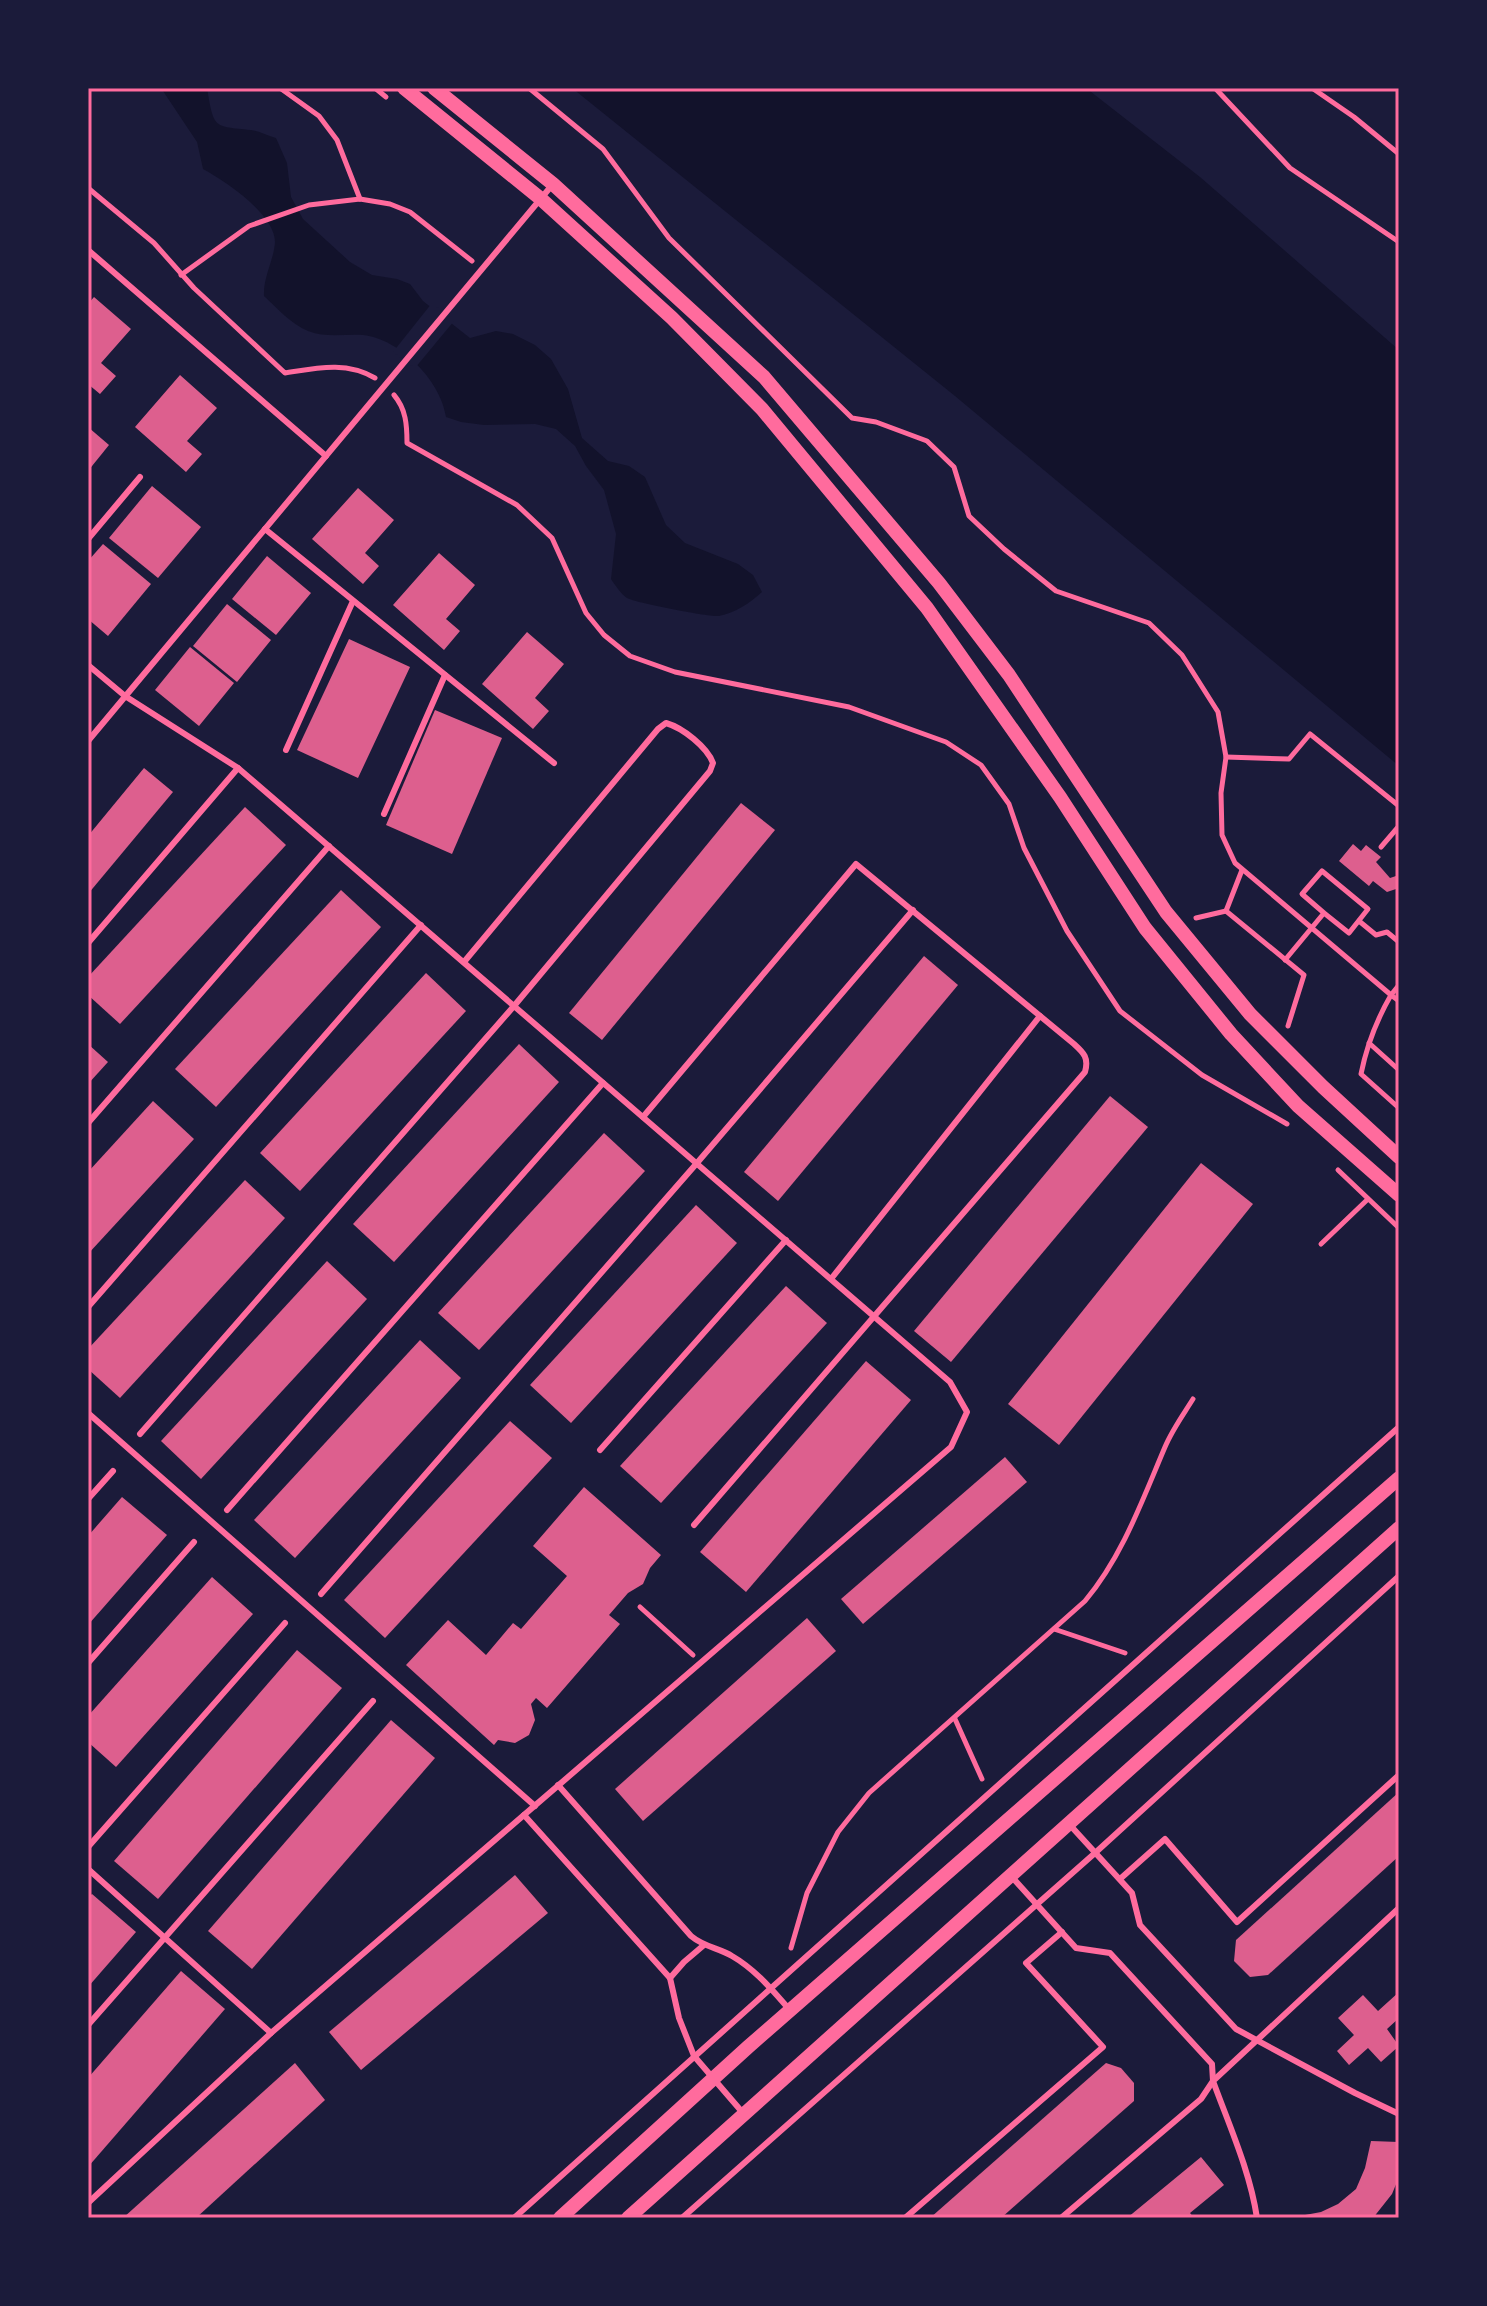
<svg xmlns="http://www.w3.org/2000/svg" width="1487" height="2306" viewBox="0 0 1487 2306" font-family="Poppins,sans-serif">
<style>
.water{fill:#12122b}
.pier{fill:#1b1b3a}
.building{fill:#dd5f8e}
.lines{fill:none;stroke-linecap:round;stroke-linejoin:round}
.path{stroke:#ff6b9d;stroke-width:5}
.service{stroke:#ff6b9d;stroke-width:6}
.tertiary{stroke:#ff6b9d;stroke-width:14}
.neatline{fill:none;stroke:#ff6b9d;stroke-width:3}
</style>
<rect width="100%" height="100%" fill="#1b1b3a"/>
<g class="water">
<path d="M161 88H207C214 129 213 126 251 130 259 131 268 136 276 138L287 163 291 197 303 219 350 262 372 275 397 279 410 284 423 301 470 338 496 331 513 334 535 345 551 359 568 389 582 438 608 461 629 466 645 477 666 525 685 543 738 564 753 575 762 592C750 603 735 613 719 616 709 617 636 603 627 598 621 594 615 585 611 579L616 534 604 490 586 466 575 446 556 429 535 424 484 425 461 422 446 417C441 381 400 339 363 335 343 334 326 338 308 331 291 324 277 308 264 296 263 277 274 260 275 242 275 214 225 181 203 169L197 142Z"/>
<polygon points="572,88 1086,88 1200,177 1399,350 1399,766 955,396"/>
</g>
<polygon class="pier" points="432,303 454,321 415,368 393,352"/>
<g class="building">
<polygon points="94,297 131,329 101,363 116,376 100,394 88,384 88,304"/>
<polygon points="180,375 217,408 187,441 202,454 186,472 135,427"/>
<polygon points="88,427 109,445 88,471"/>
<polygon points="152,486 201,527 158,578 109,538"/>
<polygon points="358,488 394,520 365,553 379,566 363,584 312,539"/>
<polygon points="103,544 151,584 108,636 88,619 88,561"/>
<polygon points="439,553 475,585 446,619 460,631 444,650 393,605"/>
<polygon points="267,556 311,593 276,635 232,599"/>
<polygon points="227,604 271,640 237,682 193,646"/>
<polygon points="527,632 564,664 535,698 549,711 533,729 482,684"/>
<polygon points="349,639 410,667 358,778 297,750"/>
<polygon points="190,647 234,683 199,726 155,690"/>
<polygon points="435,710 502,738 452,854 386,825"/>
<polygon points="144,768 173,792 88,894 88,836"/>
<polygon points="741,803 775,830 602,1040 569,1013"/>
<polygon points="245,807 286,845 120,1024 88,995 88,977"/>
<polygon points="1353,844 1361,851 1366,845 1381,857 1376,862 1390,878 1399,875 1399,888 1387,892 1373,881 1369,886 1339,861"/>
<polygon points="341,890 381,927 216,1107 175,1069"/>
<polygon points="924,956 958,985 778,1201 744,1172"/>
<polygon points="426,973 466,1011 300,1191 260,1153"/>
<polygon points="88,1044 108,1062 88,1084"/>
<polygon points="519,1044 559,1082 394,1262 353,1224"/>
<polygon points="1110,1096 1148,1127 951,1362 914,1331"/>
<polygon points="153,1101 194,1139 88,1254 88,1172"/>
<polygon points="604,1133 645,1171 479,1350 438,1313"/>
<polygon points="1201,1163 1253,1204 1059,1445 1008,1404"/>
<polygon points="245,1180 285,1218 120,1398 88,1369 88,1349"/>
<polygon points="696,1205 737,1243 571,1423 530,1385"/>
<polygon points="327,1261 367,1299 201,1479 161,1441"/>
<polygon points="786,1286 827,1323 661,1503 620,1466"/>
<polygon points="420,1340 461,1378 295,1558 254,1520"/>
<polygon points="866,1361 911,1400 746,1592 700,1552"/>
<polygon points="510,1421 552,1458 385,1638 344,1600"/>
<polygon points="1005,1457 1027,1482 863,1624 841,1599"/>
<polygon points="584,1487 661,1555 650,1568 643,1584 628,1593 609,1615 620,1624 547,1708 536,1698 531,1704 535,1720 529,1735 515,1743 498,1740 494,1745 406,1665 448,1620 486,1655 513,1623 521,1629 567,1576 533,1546"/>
<polygon points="122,1497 167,1535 88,1625 88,1536"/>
<polygon points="212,1577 253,1614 116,1767 88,1742 88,1716"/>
<polygon points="807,1618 836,1651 643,1821 615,1789"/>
<polygon points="297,1650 342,1688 158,1899 114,1861"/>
<polygon points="391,1720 435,1758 252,1969 208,1931"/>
<polygon points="1399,1792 1399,1856 1268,1975 1250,1977 1234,1961 1236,1940"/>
<polygon points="515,1875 548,1913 361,2070 329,2032"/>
<polygon points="92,1894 136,1932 88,1987 88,1898"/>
<polygon points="181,1971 225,2009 88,2167 88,2078"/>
<polygon points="1399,1992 1399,2018 1387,2029 1399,2046 1381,2062 1368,2048 1349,2065 1337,2051 1354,2035 1338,2018 1363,1995 1378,2011"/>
<polygon points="295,2063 325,2100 196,2218 123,2218"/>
<polygon points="1106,2063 1121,2068 1134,2083 1134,2101 1001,2218 930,2218"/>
<polygon points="1371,2141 1399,2142 1399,2177 1392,2194 1373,2218 1289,2218 1321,2212 1338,2204 1356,2189 1365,2168"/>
<polygon points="1201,2157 1224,2185 1190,2213 1194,2218 1127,2218"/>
</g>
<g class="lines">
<g class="path">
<polyline points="280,88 319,116 337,140 360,199"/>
<polyline points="375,88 386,97"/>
<path d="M529 88 603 149 669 238 852 418 876 422 927 441 954 467 969 516 1004 549 1056 591 1149 623 1182 655 1218 712 1226 757 1221 793 1222 835 1235 863 1391 995C1376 1021 1367 1044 1361 1074L1399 1108"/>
<polyline points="1215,88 1290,168 1399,242"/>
<polyline points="1312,88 1354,117 1399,154"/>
<path d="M88 188 154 243 194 288 285 373C317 368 346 361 375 378"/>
<polyline points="181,275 249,226 309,205 360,199 390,204 410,212 472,261"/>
<path d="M394 395C406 409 407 425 407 443L517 505 552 538 586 613 604 635 630 656 675 672 849 707 946 742 981 765 1009 804 1024 848 1067 931 1120 1011 1202 1075 1287 1124"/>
<polyline points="1226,757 1289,759 1310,734 1399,806"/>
<polyline points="1381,847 1399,826"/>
<polyline points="1242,870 1226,911 1304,975 1288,1026"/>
<polyline points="1196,918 1226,911"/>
<polyline points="1359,921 1376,935 1387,932 1399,942"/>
<polyline points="1285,960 1324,913 1302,894 1322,871 1368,909 1349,933 1324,913"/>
<polyline points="1399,985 1391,995 1399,1001"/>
<polyline points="1369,1043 1399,1070"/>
<polyline points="1338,1170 1399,1228"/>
<polyline points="1321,1244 1368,1199"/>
<polyline points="640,1607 693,1655"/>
<polyline points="1054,1629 1125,1653"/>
<polyline points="955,1719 982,1779"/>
<path d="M791 1948 807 1893 838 1832 869 1793 1085 1601C1122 1557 1142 1501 1165 1447 1172 1430 1183 1415 1193 1399"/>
</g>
<g class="service">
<polyline points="88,250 326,456"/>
<polyline points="265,529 554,763"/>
<polyline points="88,539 140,477"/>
<polyline points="88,665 125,696 238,768 950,1382 967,1412 951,1447 271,2033 88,1869"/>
<polyline points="88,741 553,184"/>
<polyline points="286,750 353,601"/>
<polyline points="384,814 445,675"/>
<polyline points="88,943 238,768"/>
<path d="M643 1117 856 864 1074 1044C1084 1053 1089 1058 1085 1072L694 1525"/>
<polyline points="88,1123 329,846"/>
<polyline points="831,1279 1040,1016"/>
<polyline points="88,1307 421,925"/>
<polyline points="88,1413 535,1806"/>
<path d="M140 1434 514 1006 710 771 713 763C707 747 683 728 666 723L658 729 464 962"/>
<polyline points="600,1450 786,1240"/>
<polyline points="88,1499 113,1471"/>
<polyline points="227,1510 603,1083"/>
<polyline points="321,1594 697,1163 913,910"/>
<polyline points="88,1663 194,1542"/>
<path d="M558 1785 691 1936C704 1947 719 1948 732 1956 756 1970 772 1990 790 2010"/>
<polyline points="524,1815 670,1978 679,2018 694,2056 743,2113"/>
<polyline points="1069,1824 1132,1893 1140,1925 1236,2029 1355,2093 1399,2114"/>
<polyline points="88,1847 285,1623"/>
<polyline points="1011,1876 1076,1948 1110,1953 1212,2064 1213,2081 1201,2099 1061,2218"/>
<polyline points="1120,1879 1165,1839 1237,1922 1399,1775"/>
<polyline points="670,1978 684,1962 704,1945"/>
<polyline points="88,2025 373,1701"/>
<polyline points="89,2202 271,2033"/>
<polyline points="514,2218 1399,1427"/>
<polyline points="682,2218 1095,1853 1399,1576"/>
<polyline points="905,2218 1103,2047 1026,1963 1062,1932"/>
<path d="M1257 2218C1250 2171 1229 2125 1213 2081L1399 1908"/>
</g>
<g class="tertiary">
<polyline points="404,88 541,199 672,318 762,409 927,608 1060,797 1145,928 1231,1034 1298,1106 1399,1195"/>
<polyline points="434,88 553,184 764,377 939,583 1009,675 1166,912 1250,1014 1323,1087 1399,1157"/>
<polyline points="560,2218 748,2047 1399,1478"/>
<polyline points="628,2218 1399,1528"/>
</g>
</g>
<rect width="1487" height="2306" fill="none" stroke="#1b1b3a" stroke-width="180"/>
<rect x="90" y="90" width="1307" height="2126" class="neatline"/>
</svg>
